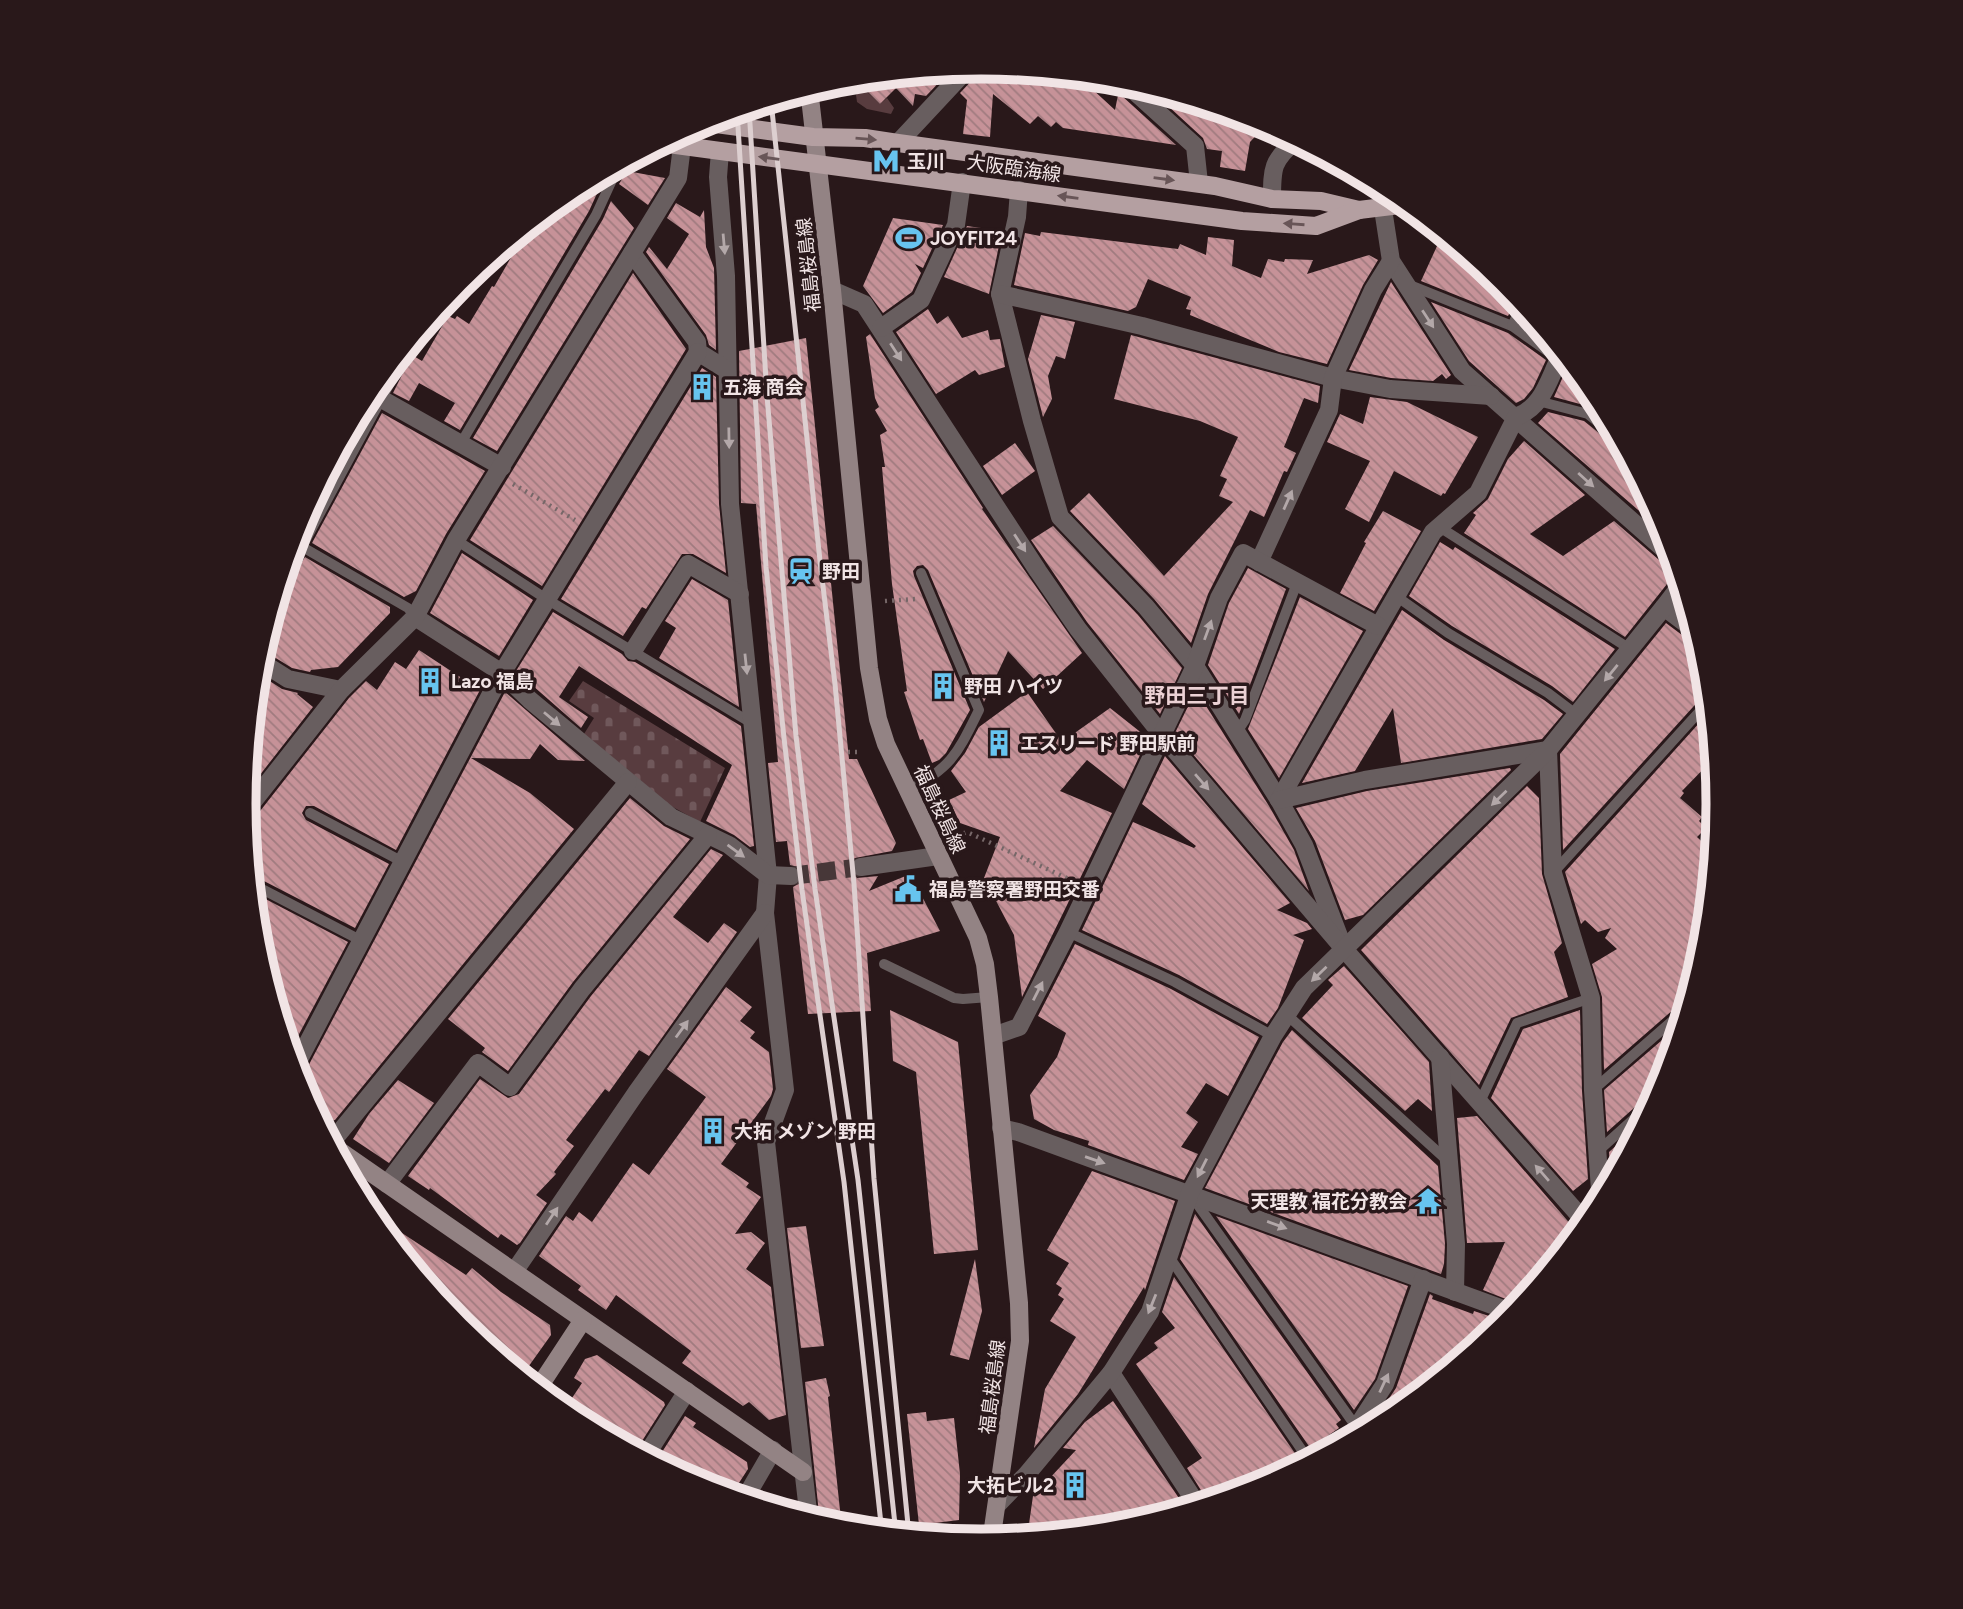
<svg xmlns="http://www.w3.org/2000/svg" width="1963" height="1609" viewBox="0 0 1963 1609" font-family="Figtree,'Noto Sans JP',sans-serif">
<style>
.grass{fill:#583c3f}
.cemetery{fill:url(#cemetery-stones)}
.building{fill:url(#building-back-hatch)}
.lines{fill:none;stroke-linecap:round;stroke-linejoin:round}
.street-tunnel{stroke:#473738;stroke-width:18;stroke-dasharray:18 9;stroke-linecap:butt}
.path{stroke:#766768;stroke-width:4.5;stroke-dasharray:2 5;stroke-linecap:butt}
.lane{stroke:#685e5f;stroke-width:10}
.street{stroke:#685e5f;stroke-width:18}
.secondary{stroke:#938384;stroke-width:18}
.primary{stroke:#b49fa1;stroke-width:18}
.rail{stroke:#ddcfd0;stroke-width:5}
.oneway{fill:#685557}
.oneway2{fill:#b3a8a9}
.labels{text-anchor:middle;stroke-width:7;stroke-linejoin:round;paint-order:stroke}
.poi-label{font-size:19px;font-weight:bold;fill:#f1e4e5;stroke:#29181a;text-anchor:start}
.street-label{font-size:19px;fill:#f1e4e5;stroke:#29181a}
.neighbourhood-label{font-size:21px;font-weight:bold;fill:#ecd2d5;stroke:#29181a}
.rim{fill:none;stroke:#f1e4e5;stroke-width:9}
</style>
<defs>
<pattern id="cemetery-stones" width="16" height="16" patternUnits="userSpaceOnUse" patternTransform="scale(1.75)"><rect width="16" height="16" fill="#583c3f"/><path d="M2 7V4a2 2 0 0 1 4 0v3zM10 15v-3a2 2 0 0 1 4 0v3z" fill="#70585b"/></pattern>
<pattern id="building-back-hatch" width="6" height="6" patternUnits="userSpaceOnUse" patternTransform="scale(1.75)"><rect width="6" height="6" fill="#c69298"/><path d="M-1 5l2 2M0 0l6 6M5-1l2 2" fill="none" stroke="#a07b7f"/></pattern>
</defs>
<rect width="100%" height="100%" fill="#29181a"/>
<polygon class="grass" points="867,83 864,89 880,104 887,98 894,108 891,114 867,109 857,102 856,95"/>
<polygon class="cemetery" points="583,681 725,768 700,822 671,806 584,734 594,718 569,701"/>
<g class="building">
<polygon points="979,67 1078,76 1115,110 1118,95 1122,96 1176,145 1063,128 1056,122 1051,127 1038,116 1030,124 993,94 990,137 963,134 967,100 960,93 976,76"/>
<polygon points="951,70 926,96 915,94 913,106 896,88 880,104 864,88 875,77"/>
<polygon points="1153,89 1267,124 1250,142 1245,171 1220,167 1222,151 1207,149 1203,138 1167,105 1173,107"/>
<polygon points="627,171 665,178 648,205 619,184"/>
<polygon points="593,179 600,187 589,211 460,430 444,421 455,403 419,383 409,401 393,393 412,355 422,361 448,316 455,319 457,316 469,324 492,286 494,287 521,240 515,237 572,191"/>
<polygon points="611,201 634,228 497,451 473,438 603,219"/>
<polygon points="676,203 700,217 704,210 706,247 714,268 716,350 709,345 706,335 646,252 649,247 667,269 689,234 667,218"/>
<polygon points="893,218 943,225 923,268 915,264 921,273 912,292 883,313 863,286"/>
<polygon points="967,226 1002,231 989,294 944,277"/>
<polygon points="1041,232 1178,249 1180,244 1206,255 1208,237 1234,240 1232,266 1261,278 1268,259 1284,262 1285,259 1313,260 1307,274 1369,255 1378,260 1363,285 1327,364 1279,352 1190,315 1191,310 1186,309 1191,297 1148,279 1136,307 1128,311 1014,285 1025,233 1040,236"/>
<polygon points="1443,233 1503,283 1517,299 1508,316 1421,281"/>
<polygon points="633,273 686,349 542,586 470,540"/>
<polygon points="1391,282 1451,375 1446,379 1442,374 1433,381 1391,378 1349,370"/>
<polygon points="1431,302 1508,333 1546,360 1533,388 1524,399 1516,403 1469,361"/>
<polygon points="928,309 937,324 948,316 962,338 988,330 990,340 1000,339 1005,367 979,375 975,370 936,394 896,332"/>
<polygon points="1527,312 1557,348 1522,323"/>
<polygon points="1041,315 1075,322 1065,359 1056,356 1048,376 1052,399 1043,417 1028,359"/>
<polygon points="870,334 983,508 982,509 1082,653 1043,689 1008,651 984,702 928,570 923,565 917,566 913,571 914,576 970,710 946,753 939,760 932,763 923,739 920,740 904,692 907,691 892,584 882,467 885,467 880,435 887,431 875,410 879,407 875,398 866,337"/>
<polygon points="1131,335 1320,386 1318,403 1304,398 1284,447 1296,453 1287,472 1284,471 1264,517 1250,510 1208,594 1191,643 1154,599 1070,511 1089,493 1164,576 1233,502 1219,496 1227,479 1220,476 1238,437 1200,421 1114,399"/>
<polygon points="806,338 849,759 857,759 896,843 892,851 855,858 850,863 850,869 857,878 878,876 869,891 908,875 913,886 916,885 940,931 867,953 871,1011 808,1014 793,887 800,883 802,876 798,867 790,865 787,841 776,842 768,763 778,762 756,504 741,503 739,351"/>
<polygon points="1569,363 1595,395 1609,421 1591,407 1554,397"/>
<polygon points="702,368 716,377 719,504 726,573 693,554 682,554 646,609 642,607 623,636 561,599"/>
<polygon points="1370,397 1407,402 1478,437 1445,494 1443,493 1441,496 1394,471 1369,522 1345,509 1370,461 1327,442 1340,414 1363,424"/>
<polygon points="1548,412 1584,421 1614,445 1623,446 1663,522 1668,536 1538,423"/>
<polygon points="382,413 485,471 446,534 416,591 404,597 312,543"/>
<polygon points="1524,441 1585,495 1530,534 1563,556 1614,521 1673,572 1667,584 1625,637 1464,533 1476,515 1473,513 1488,499 1508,459"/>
<polygon points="1015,443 1035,471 1002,495 983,466"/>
<polygon points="1383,511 1421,531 1374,611 1340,593 1366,543 1364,542"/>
<polygon points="1053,526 1138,615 1182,668 1160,714 1087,622 1031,540"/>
<polygon points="1440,542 1453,550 1455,547 1615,649 1573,702 1552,686 1452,626 1409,596"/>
<polygon points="462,553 533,600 499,656 430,613"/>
<polygon points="305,557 390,607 390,613 338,667 311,670 310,672 292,668 261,649 283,579 293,577"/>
<polygon points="1248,568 1286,589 1239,714 1208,665 1229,603"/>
<polygon points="692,579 728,600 739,707 659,658 676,628 665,621"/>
<polygon points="1300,597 1363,631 1279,778 1248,729"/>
<polygon points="1402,610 1444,640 1544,700 1563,714 1542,739 1401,763 1393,708 1355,771 1302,783"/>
<polygon points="553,612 622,654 628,661 635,662 741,726 754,846 750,847 734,835 706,821 732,765 579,666 559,697 588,717 581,728 516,671"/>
<polygon points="1666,623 1690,641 1700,643 1705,661 1709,693 1703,696 1563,850 1560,754"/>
<polygon points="419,650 480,690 396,850 314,806 306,806 302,813 306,820 389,864 355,928 262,880 257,879 251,883 245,824 253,820 349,698 366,681 377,690 395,662 406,669"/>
<polygon points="259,674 282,689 298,693 297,694 313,707 245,794 256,677"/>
<polygon points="1196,690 1269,806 1294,850 1309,891 1175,733"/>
<polygon points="505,692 585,761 558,760 540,744 530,759 471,758 530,793 574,829 335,1120 328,1122 312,1111 297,1080 304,1074"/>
<polygon points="1027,692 1062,742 1110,708 1148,738 1124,789 1087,760 1060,791 1112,813 1022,997 1014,935 994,897 996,895 984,878 1000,837 960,823 949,800 966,792 951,771 965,753 979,727"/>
<polygon points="1710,711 1715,757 1682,791 1684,793 1680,798 1702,817 1699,821 1706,828 1697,837 1715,853 1705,949 1690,1001 1682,1002 1604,1070 1602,997 1592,964 1617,949 1605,938 1611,928 1598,932 1585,920 1581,924 1565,872"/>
<polygon points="1165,756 1290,903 1277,910 1307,923 1312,929 1293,935 1304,940 1278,1008 1267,1024 1179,975 1082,930 1133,822 1194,848 1196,846 1142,804"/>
<polygon points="1510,768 1511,770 1363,915 1345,920 1315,841 1296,808 1367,791"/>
<polygon points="1527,786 1539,798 1542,874 1562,943 1554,952 1568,997 1511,1018 1479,1085 1361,950"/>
<polygon points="630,798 664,826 690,839 573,982 508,1071 482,1052 485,1048 448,1019"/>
<polygon points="711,849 723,855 673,917 708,943 724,923 737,932 649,1056 639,1050 609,1092 605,1089 566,1140 574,1146 554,1172 556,1174 536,1195 547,1203 520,1243 517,1245 501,1234 498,1238 430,1188 429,1190 408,1176 480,1079 508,1098 519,1094 591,996"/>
<polygon points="252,892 348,942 289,1053 258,948"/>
<polygon points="1075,944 1171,989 1259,1037 1228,1096 1206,1083 1186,1113 1198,1122 1181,1147 1198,1154 1184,1180 1088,1145 1089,1141 1054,1130 1034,1119 1030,1095 1057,1057 1066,1033 1038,1016"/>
<polygon points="1344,966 1429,1062 1432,1111 1418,1099 1405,1111 1302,1018 1333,985 1328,980"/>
<polygon points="726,987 752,1007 740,1021 755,1032 750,1038 769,1052 773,1089 771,1096 721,1164 749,1183 746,1187 761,1197 735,1234 751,1232 765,1243 746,1269 771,1287 786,1415 769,1420 749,1402 743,1406 682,1363 691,1351 616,1295 606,1310 578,1290 581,1286 539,1256 566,1216 573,1221 579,1212 592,1222 633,1163 649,1175 706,1097 667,1069"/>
<polygon points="890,1010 958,1042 978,1250 934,1254 916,1072 893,1061"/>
<polygon points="1580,1010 1582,1091 1588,1179 1573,1191 1491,1098 1523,1029"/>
<polygon points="1683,1022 1662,1090 1653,1091 1607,1132 1604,1090"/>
<polygon points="1292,1030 1438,1166 1445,1244 1444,1264 1441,1274 1205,1188 1283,1042"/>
<polygon points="398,1080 434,1103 389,1163 353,1139 369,1114"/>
<polygon points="1477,1116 1579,1234 1521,1305 1483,1290 1505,1242 1467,1243 1457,1118"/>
<polygon points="1647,1118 1618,1172 1611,1185 1609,1152"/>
<polygon points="1092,1171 1175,1201 1145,1290 1144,1287 1078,1394 1034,1448 1045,1389 1076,1337 1050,1321 1064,1299 1058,1295 1062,1288 1056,1284 1069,1263 1047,1250"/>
<polygon points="373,1214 466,1275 472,1268 501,1292 550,1325 551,1335 521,1377 459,1326 370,1217"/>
<polygon points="1195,1214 1341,1420 1336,1424 1339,1428 1326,1437 1332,1445 1325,1454 1317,1458 1180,1259"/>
<polygon points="1216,1216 1408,1286 1375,1379 1354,1410"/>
<polygon points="806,1226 824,1346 801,1348 787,1228"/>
<polygon points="975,1259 982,1311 969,1360 950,1355"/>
<polygon points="1174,1277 1303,1465 1264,1486 1209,1503 1187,1468 1202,1458 1136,1364 1158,1348 1154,1343 1175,1328 1162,1312"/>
<polygon points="1430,1294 1433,1296 1432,1299 1473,1314 1474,1311 1507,1322 1399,1412 1386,1403 1396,1388"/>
<polygon points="597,1355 664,1402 665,1405 635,1452 598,1432 603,1425 568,1404 582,1383 574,1378 585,1359"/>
<polygon points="826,1378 830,1396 828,1397 842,1529 820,1523 805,1382"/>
<polygon points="1113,1401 1187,1510 1125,1528 1027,1538 1033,1496 1076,1450 1063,1448 1085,1422"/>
<polygon points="926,1412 927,1421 954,1418 960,1474 959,1520 919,1525 907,1414"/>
<polygon points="685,1416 696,1423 693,1427 747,1462 748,1469 735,1489 731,1487 726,1494 699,1486 655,1463"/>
</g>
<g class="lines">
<polyline class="street-tunnel" points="791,876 861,867"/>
<g class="path">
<polyline points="513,484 575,520"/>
<polyline points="885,601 916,599"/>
<polyline points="848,752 860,752"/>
<polyline points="957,836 967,832 1071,880"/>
</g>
<g class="lane">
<polyline points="1407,284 1512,326 1561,361"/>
<polyline points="1512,326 1522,305"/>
<polyline points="1538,401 1588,414 1619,439"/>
<polyline points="461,443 596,215 619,165"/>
<polyline points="1441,528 1630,649"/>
<polyline points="456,540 548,600 753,724"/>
<polyline points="299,545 408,608 415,617"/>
<polyline points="1396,596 1448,633 1548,693 1577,715"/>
<polyline points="1237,732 1245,720 1297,583"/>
<path d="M908 791C953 766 957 754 979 710L921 573"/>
<polyline points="310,813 403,862"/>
<polyline points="1553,873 1709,701"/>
<polyline points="258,887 362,941"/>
<polyline points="1068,932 1175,982 1273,1036"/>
<polyline points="884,964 954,998 963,999 989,997"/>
<polyline points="1286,1014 1450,1163"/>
<polyline points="1593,1090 1687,1008"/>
<polyline points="1480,1102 1517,1023 1591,998"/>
<polyline points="1596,1153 1658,1097"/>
<polyline points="1193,1198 1357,1428"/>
<polyline points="1170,1258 1310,1462"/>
</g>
<g class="street">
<polyline points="1122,80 1195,146 1199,183"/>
<polyline points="898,143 968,68"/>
<polyline points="720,151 718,177 726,276 730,504 768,875 765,913 785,1090 766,1142 809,1520"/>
<polyline points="1019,190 1017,217 1000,294 1032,421 1060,517 1146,607 1195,666 1279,800 1304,845 1339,936"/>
<path d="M1272 199C1272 168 1272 161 1296 140"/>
<polyline points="1383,209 1391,261 1462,371 1675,559"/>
<polyline points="632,253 697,342 698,352 727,370"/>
<polyline points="832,290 864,304 1038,571 1078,629 1162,735 1344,949 1587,1224"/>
<polyline points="1000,294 1142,326 1333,378 1390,389 1491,396"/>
<polyline points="881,328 921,300 956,225 962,182"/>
<polyline points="369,392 502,467"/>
<polyline points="1259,562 1329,410 1333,378 1373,290 1391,261"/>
<polyline points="286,568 401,354"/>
<polyline points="1664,607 1697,632"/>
<polyline points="415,617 502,673 530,700 671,817 729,845 768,875 791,876"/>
<polyline points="633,651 688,564 740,594"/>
<polyline points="258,660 288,679 341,690"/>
<polyline points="1548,750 1553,873 1591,998 1593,1090 1601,1204"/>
<path d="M1279 800 1433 532 1478 493 1516 417C1542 407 1547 384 1559 359"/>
<polyline points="1279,800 1365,780 1548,750"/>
<polyline points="244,813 341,690 415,617 456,540 678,178 682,146"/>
<polyline points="861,867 938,856"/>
<polyline points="993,1036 1019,1027 1068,932 1195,666 1219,598 1243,553 1378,626"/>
<polyline points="1440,1057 1456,1244 1455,1292"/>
<polyline points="294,1069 502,673 698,352"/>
<polyline points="1001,1128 1018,1132 1514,1313"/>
<polyline points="330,1144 628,782"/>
<polyline points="387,1184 478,1063 510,1087 582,989 708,835"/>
<polyline points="514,1272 636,1093 765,913"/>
<polyline points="1111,1373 1198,1506"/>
<polyline points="1370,1409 1389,1419"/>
<polyline points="1348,1441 1385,1384 1423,1279"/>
<polyline points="645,1457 687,1391"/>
<polyline points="744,1500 773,1450"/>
<polyline points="997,1505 1027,1474 1111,1373 1150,1312 1190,1193 1273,1036 1304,988 1548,750 1664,607 1677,590 1681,580"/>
</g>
<g class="secondary">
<polyline points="809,89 832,290 869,668 878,719 886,744 978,938 985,964 989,997 1019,1303 1020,1341 991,1542"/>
<polyline points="331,1145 803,1472"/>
<polyline points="537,1390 583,1320"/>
</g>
<g class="primary">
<polyline points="701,122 813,137 865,138 898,143 1215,186 1272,199 1321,201 1359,210"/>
<polyline points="661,143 1242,221 1316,226 1359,210 1408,204"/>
</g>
<g class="rail">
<polyline points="771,101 821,570 835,684 854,884 874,1179 909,1535"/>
<polyline points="749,108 767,396 796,736 815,889 858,1180 896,1534"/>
<polyline points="737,111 766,567 784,738 802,890 844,1182 882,1533"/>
</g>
</g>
<defs><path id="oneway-solid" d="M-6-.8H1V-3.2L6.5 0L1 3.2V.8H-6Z" transform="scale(1.75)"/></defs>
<g class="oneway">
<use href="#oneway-solid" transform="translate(866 139) rotate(5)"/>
<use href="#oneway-solid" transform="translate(769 158) rotate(-172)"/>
<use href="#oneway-solid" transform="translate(1164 179) rotate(8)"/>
<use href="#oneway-solid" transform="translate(1068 197) rotate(-172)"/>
<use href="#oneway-solid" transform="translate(1294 224) rotate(-176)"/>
</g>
<g class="oneway2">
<use href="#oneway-solid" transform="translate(724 244) rotate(85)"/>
<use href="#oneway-solid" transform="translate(1428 319) rotate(57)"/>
<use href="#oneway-solid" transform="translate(896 352) rotate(57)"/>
<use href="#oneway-solid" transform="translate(729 438) rotate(89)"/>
<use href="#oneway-solid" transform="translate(1586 480) rotate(42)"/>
<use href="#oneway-solid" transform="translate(1288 500) rotate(-66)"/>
<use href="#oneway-solid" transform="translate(1020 543) rotate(57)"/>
<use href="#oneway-solid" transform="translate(1208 630) rotate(-70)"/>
<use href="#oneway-solid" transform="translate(746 664) rotate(84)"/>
<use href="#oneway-solid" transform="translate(1611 673) rotate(129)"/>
<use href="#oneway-solid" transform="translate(552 719) rotate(40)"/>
<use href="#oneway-solid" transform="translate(1202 782) rotate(49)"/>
<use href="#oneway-solid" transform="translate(1499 798) rotate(136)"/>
<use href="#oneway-solid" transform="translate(736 851) rotate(36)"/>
<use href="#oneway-solid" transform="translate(1319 974) rotate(136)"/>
<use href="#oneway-solid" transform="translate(1038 991) rotate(-63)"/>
<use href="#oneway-solid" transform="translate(682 1029) rotate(-54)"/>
<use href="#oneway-solid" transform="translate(1095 1160) rotate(19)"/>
<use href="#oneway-solid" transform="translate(1202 1168) rotate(117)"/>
<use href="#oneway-solid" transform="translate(1542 1173) rotate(-131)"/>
<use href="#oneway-solid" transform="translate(552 1216) rotate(-56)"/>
<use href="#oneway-solid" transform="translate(1277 1225) rotate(20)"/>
<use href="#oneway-solid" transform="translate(1152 1304) rotate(112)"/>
<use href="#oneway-solid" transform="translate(1384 1383) rotate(-65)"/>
</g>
<defs>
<symbol id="metro-bare" viewBox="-9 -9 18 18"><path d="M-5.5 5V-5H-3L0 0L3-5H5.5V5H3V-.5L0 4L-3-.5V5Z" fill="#67c4ef" stroke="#29181a" stroke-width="2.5" paint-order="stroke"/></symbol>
<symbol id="stadium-bare" viewBox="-9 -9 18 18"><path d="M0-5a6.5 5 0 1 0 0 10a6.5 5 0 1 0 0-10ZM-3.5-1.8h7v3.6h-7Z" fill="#67c4ef" stroke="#29181a" stroke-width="2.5" paint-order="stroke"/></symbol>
<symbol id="building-bare" viewBox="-9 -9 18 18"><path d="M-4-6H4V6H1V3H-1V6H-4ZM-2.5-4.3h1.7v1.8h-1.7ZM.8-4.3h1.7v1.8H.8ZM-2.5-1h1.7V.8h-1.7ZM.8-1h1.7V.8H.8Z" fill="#67c4ef" stroke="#29181a" stroke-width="2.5" paint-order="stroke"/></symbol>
<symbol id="station-bare" viewBox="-9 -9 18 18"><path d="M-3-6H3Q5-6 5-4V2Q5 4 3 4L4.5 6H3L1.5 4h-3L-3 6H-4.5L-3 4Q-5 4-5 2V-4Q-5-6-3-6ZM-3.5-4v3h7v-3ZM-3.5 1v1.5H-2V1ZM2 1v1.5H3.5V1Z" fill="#67c4ef" stroke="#29181a" stroke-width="2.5" paint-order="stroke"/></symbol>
<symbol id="civic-bare" viewBox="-9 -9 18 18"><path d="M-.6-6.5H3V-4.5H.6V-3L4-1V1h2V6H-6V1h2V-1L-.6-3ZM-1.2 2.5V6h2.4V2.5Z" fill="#67c4ef" stroke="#29181a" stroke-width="2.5" paint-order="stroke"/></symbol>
<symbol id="temple-bare" viewBox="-9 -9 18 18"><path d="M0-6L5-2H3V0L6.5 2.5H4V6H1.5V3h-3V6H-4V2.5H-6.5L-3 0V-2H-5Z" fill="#67c4ef" stroke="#29181a" stroke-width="2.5" paint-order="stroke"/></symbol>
</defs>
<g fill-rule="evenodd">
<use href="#metro-bare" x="867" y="142" width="38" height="38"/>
<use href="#stadium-bare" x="890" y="219" width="38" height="38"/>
<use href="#building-bare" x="683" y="368" width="38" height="38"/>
<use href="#station-bare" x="782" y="552" width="38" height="38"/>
<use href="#building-bare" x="411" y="662" width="38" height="38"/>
<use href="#building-bare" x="924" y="667" width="38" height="38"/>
<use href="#building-bare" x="980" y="724" width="38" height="38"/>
<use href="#civic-bare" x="889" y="870" width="38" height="38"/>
<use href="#building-bare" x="694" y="1112" width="38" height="38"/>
<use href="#temple-bare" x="1409" y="1182" width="38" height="38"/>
<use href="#building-bare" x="1056" y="1466" width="38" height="38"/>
</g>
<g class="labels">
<g class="poi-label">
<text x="907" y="168">玉川</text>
<text x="930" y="245">JOYFIT24</text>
<text x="723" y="394">五海 商会</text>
<text x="822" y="578">野田</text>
<text x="451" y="688">Lazo 福島</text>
<text x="964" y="693">野田 ハイツ</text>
<text x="1020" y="750">エスリード 野田駅前</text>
<text x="929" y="896">福島警察署野田交番</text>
<text x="734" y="1138">大拓 メゾン 野田</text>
<text x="1407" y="1208" text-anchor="end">天理教 福花分教会</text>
<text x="1054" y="1492" text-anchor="end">大拓ビル2</text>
</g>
<g class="street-label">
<text transform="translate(1014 168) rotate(8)" y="7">大阪臨海線</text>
<text transform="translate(808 265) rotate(-96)" y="7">福島桜島線</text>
<text transform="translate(940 809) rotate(65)" y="7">福島桜島線</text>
<text transform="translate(992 1387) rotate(-83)" y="7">福島桜島線</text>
</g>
<g class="neighbourhood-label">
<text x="1197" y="703">野田三丁目</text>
</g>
</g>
<path d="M0 0H1963V1609H0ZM256 804a725 725 0 1 1 1450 0a725 725 0 1 1-1450 0Z" fill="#29181a" fill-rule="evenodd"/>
<path class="rim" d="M256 804a725 725 0 1 1 1450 0a725 725 0 1 1-1450 0Z"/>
</svg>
